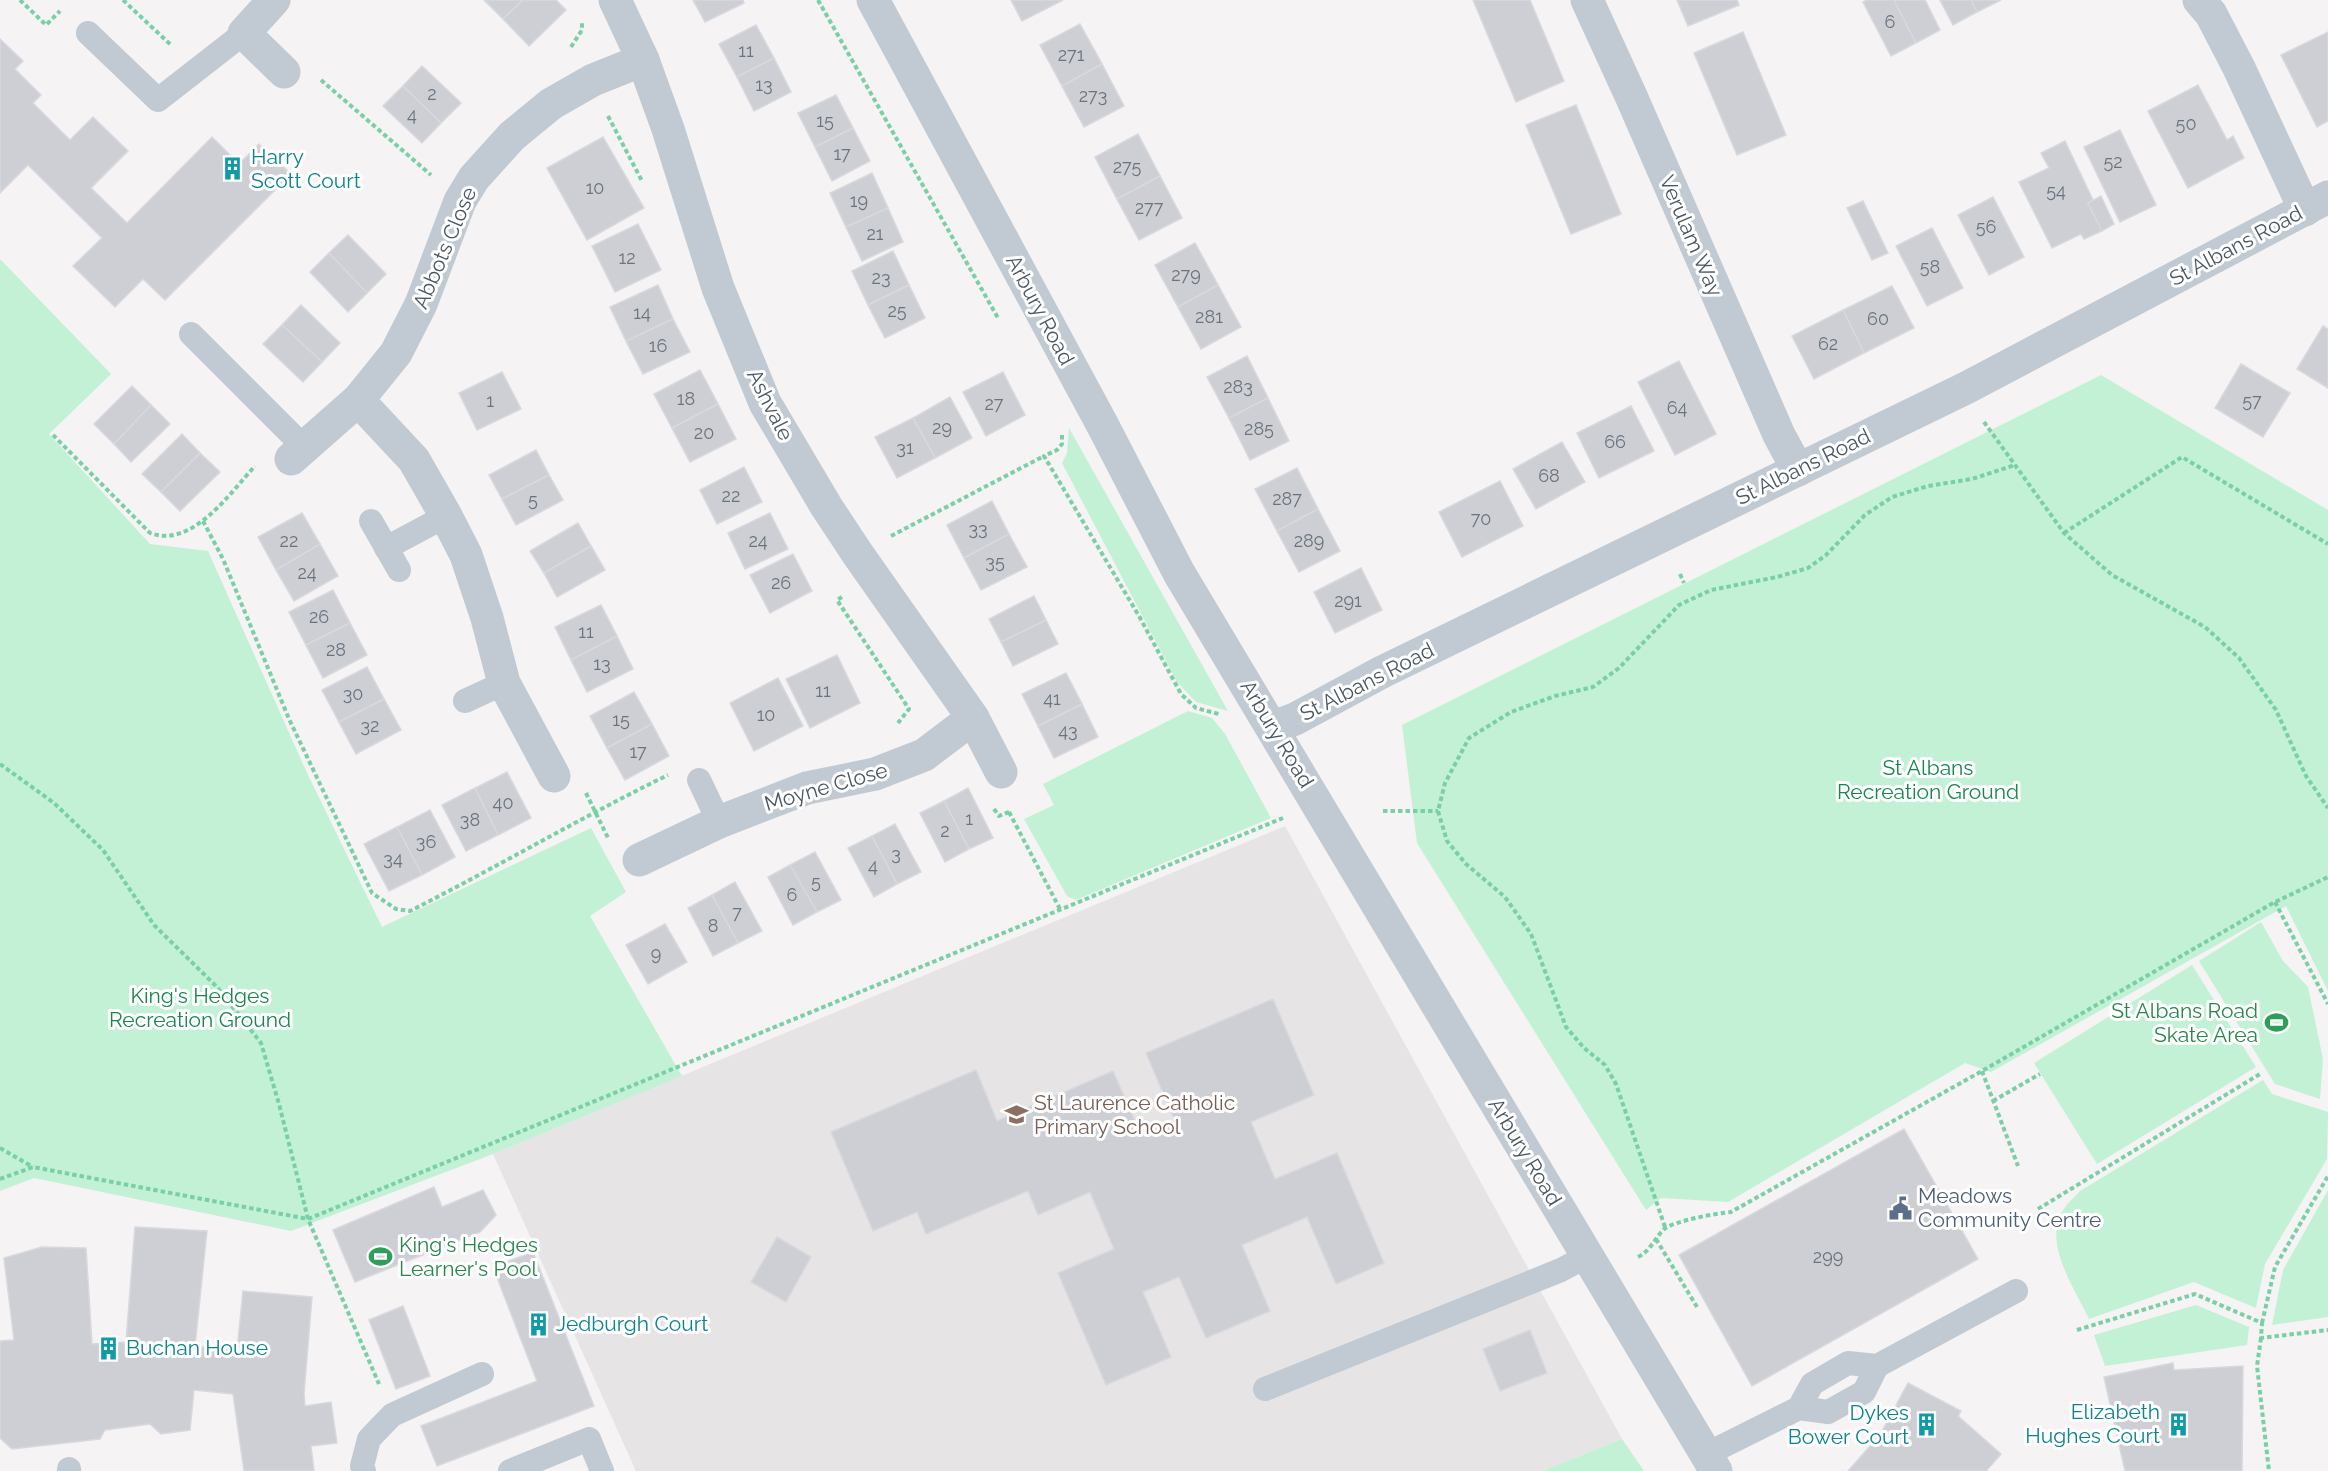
<svg xmlns="http://www.w3.org/2000/svg" width="2328" height="1471" viewBox="0 0 2328 1471" font-family="Raleway,sans-serif">
<style>
.education{fill:#e6e4e5}
.green{fill:#c3f1d5}
.building{fill:#cdcfd5;stroke:#d7d9de;stroke-width:1.5}
.lines{fill:none;stroke-linecap:round;stroke-linejoin:round}
.path{stroke:#7ad0a6;stroke-width:4;stroke-dasharray:4.5 3;stroke-linecap:butt}
.service{stroke:#c1cad2;stroke-width:24}
.minor{stroke:#c1cad2;stroke-width:33}
.tertiary{stroke:#c1cad2;stroke-width:33}
.labels{text-anchor:middle;stroke-width:6;stroke-linejoin:round;paint-order:stroke}
.number-label{font-size:18px;fill:#6b747e}
.culture-label{font-size:21px;fill:#0d838f;stroke:#fff;text-anchor:start}
.street-label{font-size:21px;fill:#4a5661;stroke:#fff}
.park-label{font-size:21px;fill:#17864f;stroke:#fff}
.leisure-label{font-size:21px;fill:#27864d;stroke:#fff;text-anchor:end}
.education-label{font-size:21px;fill:#785e54;stroke:#fff;text-anchor:start}
.service-label{font-size:21px;fill:#4e5e75;stroke:#fff;text-anchor:start}
</style>
<rect width="100%" height="100%" fill="#f5f3f3"/>
<polygon class="education" points="1285,826 1622,1439 1542,1471 636,1471 493,1154"/>
<g class="green">
<polygon points="0,259 111,374 49,434 150,544 208,551 307,773 382,927 591,828 626,892 590,916 682,1076 493,1154 291,1231 34,1178 0,1191"/>
<polygon points="2101,375 2328,510 2328,991 2286,906 1991,1072 1965,1063 1728,1202 1661,1198 1646,1210 1417,843 1402,725"/>
<polygon points="1069,428 1228,711 1196,702 1177,682 1062,463 1067,453"/>
<polygon points="1188,711 1212,718 1225,734 1271,818 1076,900 1067,896 1024,819 1054,805 1043,784"/>
<polygon points="2261,922 2283,961 2308,987 2323,1059 2320,1099 2275,1084 2199,961"/>
<polygon points="2192,965 2256,1067 2097,1164 2034,1063"/>
<path d="M2263 1080 2272 1094 2328 1112 2327 1159 2265 1264 2256 1308 2194 1282 2089 1319C2075 1289 2041 1241 2064 1209 2068 1202 2075 1197 2080 1191Z"/>
<polygon points="2328,1190 2328,1317 2272,1325 2283,1270"/>
<polygon points="2196,1305 2249,1327 2247,1345 2105,1366 2094,1335"/>
<polygon points="1622,1439 1644,1471 1542,1471"/>
</g>
<g class="building">
<polygon points="484,0 523,0 503,19"/>
<polygon points="523,0 556,0 566,10 529,46 503,19"/>
<polygon points="693,0 743,0 744,3 705,22"/>
<polygon points="1011,0 1063,0 1022,21"/>
<polygon points="1473,0 1530,0 1564,81 1516,102"/>
<polygon points="1677,0 1737,0 1739,5 1688,26"/>
<polygon points="1867,0 1894,0 1916,43 1891,56 1863,2"/>
<polygon points="1894,0 1925,0 1940,30 1916,43"/>
<polygon points="1940,0 1971,0 1977,12 1953,25"/>
<polygon points="1971,0 2001,0 1977,12"/>
<polygon points="1080,24 1102,64 1062,86 1040,45"/>
<polygon points="756,25 774,58 737,77 719,44"/>
<polygon points="1743,32 1786,135 1737,155 1694,53"/>
<polygon points="2328,32 2328,121 2317,127 2281,55"/>
<polygon points="0,39 23,61 15,69 41,95 33,103 70,140 93,117 128,151 91,188 127,223 212,137 239,164 259,144 291,174 165,300 143,279 115,307 73,266 102,238 28,165 0,193"/>
<polygon points="774,58 791,92 754,111 737,77"/>
<polygon points="1102,64 1124,106 1084,127 1062,86"/>
<polygon points="422,66 461,103 441,123 403,86"/>
<polygon points="2198,85 2227,140 2233,136 2244,158 2188,188 2148,111"/>
<polygon points="403,86 441,123 422,143 383,106"/>
<polygon points="836,95 853,128 815,147 798,113"/>
<polygon points="1576,105 1621,214 1571,234 1526,125"/>
<polygon points="853,128 870,161 832,181 815,147"/>
<polygon points="2120,130 2156,205 2120,222 2084,147"/>
<polygon points="1138,134 1160,176 1117,199 1095,157"/>
<polygon points="603,137 644,208 587,240 547,168"/>
<polygon points="2065,141 2093,200 2088,203 2102,231 2084,239 2081,234 2052,248 2019,182 2049,168 2041,153"/>
<polygon points="872,173 888,208 846,227 830,193"/>
<polygon points="1160,176 1182,218 1139,240 1117,199"/>
<polygon points="2101,196 2114,224 2102,231 2088,203"/>
<polygon points="1993,197 2024,257 1989,275 1958,215"/>
<polygon points="1863,201 1888,253 1872,260 1847,208"/>
<polygon points="888,208 903,242 862,261 846,227"/>
<polygon points="638,224 661,270 615,292 592,246"/>
<polygon points="1932,228 1963,288 1927,306 1896,246"/>
<polygon points="348,235 386,274 367,293 329,253"/>
<polygon points="1195,243 1218,285 1178,307 1155,265"/>
<polygon points="893,251 909,285 868,305 852,271"/>
<polygon points="329,253 367,293 348,312 310,272"/>
<polygon points="658,285 673,319 626,341 610,307"/>
<polygon points="909,285 925,318 885,338 868,305"/>
<polygon points="1218,285 1241,327 1201,349 1178,307"/>
<polygon points="1892,286 1914,328 1864,353 1843,310"/>
<polygon points="301,305 340,343 322,362 282,325"/>
<polygon points="1843,310 1864,353 1814,379 1792,336"/>
<polygon points="673,319 690,352 643,374 626,341"/>
<polygon points="282,325 322,362 303,382 263,344"/>
<polygon points="2323,326 2328,329 2328,388 2297,369"/>
<polygon points="1247,356 1268,398 1229,418 1207,377"/>
<polygon points="1679,361 1716,434 1675,455 1638,382"/>
<polygon points="2241,364 2290,393 2263,437 2215,408"/>
<polygon points="700,370 718,404 672,428 654,394"/>
<polygon points="502,372 521,409 477,430 459,393"/>
<polygon points="1003,372 1025,415 986,436 963,392"/>
<polygon points="132,386 151,405 114,444 94,424"/>
<polygon points="950,397 972,438 935,458 913,418"/>
<polygon points="1268,398 1289,441 1250,460 1229,418"/>
<polygon points="718,404 736,439 690,462 672,428"/>
<polygon points="151,405 170,424 131,462 114,444"/>
<polygon points="1631,406 1654,451 1599,478 1577,433"/>
<polygon points="913,418 935,458 897,478 875,437"/>
<polygon points="182,434 200,453 161,492 142,474"/>
<polygon points="1562,442 1585,482 1536,509 1513,469"/>
<polygon points="536,450 549,475 502,499 489,475"/>
<polygon points="200,453 220,472 180,511 161,492"/>
<polygon points="744,467 762,502 717,524 700,490"/>
<polygon points="1297,468 1318,509 1277,531 1255,489"/>
<polygon points="549,475 563,500 516,525 502,499"/>
<polygon points="1500,481 1523,526 1462,557 1439,512"/>
<polygon points="992,501 1009,534 964,558 947,525"/>
<polygon points="1318,509 1340,551 1299,572 1277,531"/>
<polygon points="302,513 320,544 276,570 258,537"/>
<polygon points="770,513 788,549 745,569 728,533"/>
<polygon points="578,523 591,546 544,573 530,551"/>
<polygon points="1009,534 1027,567 981,590 964,558"/>
<polygon points="320,544 338,576 294,601 276,570"/>
<polygon points="591,546 605,570 557,597 544,573"/>
<polygon points="793,554 812,591 770,613 750,575"/>
<polygon points="1361,568 1382,610 1335,633 1314,592"/>
<polygon points="333,590 350,623 306,645 289,612"/>
<polygon points="1034,596 1046,620 1001,642 989,619"/>
<polygon points="601,605 617,636 571,660 555,627"/>
<polygon points="1046,620 1058,644 1013,666 1001,642"/>
<polygon points="350,623 367,655 323,678 306,645"/>
<polygon points="617,636 633,669 587,692 571,660"/>
<polygon points="837,655 860,703 810,728 786,679"/>
<polygon points="367,667 384,699 339,722 322,690"/>
<polygon points="1066,673 1082,704 1038,726 1022,694"/>
<polygon points="778,678 803,726 754,751 730,703"/>
<polygon points="634,692 652,724 607,748 590,716"/>
<polygon points="384,699 401,730 356,754 339,722"/>
<polygon points="1082,704 1098,737 1054,758 1038,726"/>
<polygon points="652,724 669,756 625,780 607,748"/>
<polygon points="507,772 531,818 498,835 475,788"/>
<polygon points="475,788 498,835 466,851 442,805"/>
<polygon points="968,788 993,838 969,849 944,801"/>
<polygon points="944,801 969,849 945,862 920,813"/>
<polygon points="430,810 455,857 422,875 397,827"/>
<polygon points="895,824 921,872 897,884 872,836"/>
<polygon points="397,827 422,875 389,891 364,844"/>
<polygon points="872,836 897,884 874,897 848,848"/>
<polygon points="815,852 841,900 817,912 790,865"/>
<polygon points="790,865 817,912 793,925 768,877"/>
<polygon points="735,882 762,931 738,943 712,895"/>
<polygon points="712,895 738,943 713,956 688,908"/>
<polygon points="665,924 687,962 648,984 626,945"/>
<polygon points="1273,999 1314,1095 1251,1122 1275,1179 1337,1153 1384,1263 1336,1284 1307,1217 1242,1245 1270,1311 1206,1338 1179,1277 1143,1292 1171,1357 1106,1385 1058,1273 1114,1249 1090,1192 1038,1215 1028,1191 926,1234 917,1212 873,1231 831,1132 976,1070 997,1121 1113,1071 1141,1135 1175,1121 1146,1053"/>
<polygon points="1904,1129 1978,1259 1752,1386 1679,1255"/>
<polygon points="434,1187 442,1207 483,1190 496,1215 480,1232 355,1282 333,1230"/>
<polygon points="135,1227 207,1231 195,1346 237,1350 243,1291 312,1297 304,1394 305,1406 331,1402 337,1443 311,1446 314,1471 244,1471 233,1394 194,1390 190,1430 161,1434 150,1424 105,1430 100,1439 12,1449 0,1438 0,1341 14,1340 4,1258 42,1247 86,1248 92,1344 126,1342"/>
<polygon points="777,1237 811,1257 786,1302 751,1282"/>
<polygon points="533,1252 594,1406 437,1466 421,1426 537,1381 493,1267"/>
<polygon points="403,1306 430,1376 396,1389 369,1320"/>
<polygon points="1530,1330 1547,1373 1500,1391 1483,1349"/>
<polygon points="2173,1363 2174,1370 2243,1366 2242,1471 2125,1471 2104,1377"/>
<polygon points="1908,1383 1961,1411 1958,1416 2001,1454 1986,1471 1848,1471 1880,1435"/>
</g>
<g class="lines">
<g class="path">
<polyline points="20,0 46,25 60,11"/>
<polyline points="123,0 172,46"/>
<polyline points="818,0 998,318"/>
<polyline points="571,47 582,30 582,22"/>
<polyline points="321,80 431,175"/>
<polyline points="608,116 642,181"/>
<polyline points="1984,422 2064,533 2112,575 2205,627 2239,658 2276,710 2306,776 2328,808"/>
<path d="M53 435 150 533C192 549 230 493 255 466"/>
<polyline points="1062,435 1062,444 1057,450 1044,456 1139,616 1181,694 1196,708 1219,714"/>
<path d="M203 521 223 559 289 719 372 893 396 909 410 911C497 867 580 818 668 775"/>
<polyline points="2064,533 2182,457 2328,544"/>
<polyline points="891,536 1044,456"/>
<polyline points="1680,574 1684,583"/>
<polyline points="842,597 837,600 909,709 898,723"/>
<polyline points="0,764 54,803 103,850 154,925 217,987 261,1043 279,1104 308,1219 379,1384"/>
<polyline points="586,793 608,838"/>
<polyline points="994,809 999,816 1011,811"/>
<polyline points="1383,811 1438,811"/>
<polyline points="1009,812 1061,911"/>
<polyline points="2275,902 2328,1004"/>
<polyline points="1982,1071 2018,1166"/>
<polyline points="1993,1101 2040,1074"/>
<polyline points="0,1148 33,1167"/>
<polyline points="0,1179 33,1167 308,1219 1283,818"/>
<polyline points="2038,1209 2260,1074"/>
<polyline points="1665,1227 1616,1084 1605,1065 1584,1048 1566,1027 1531,934 1505,897 1466,864 1447,841 1438,811 1445,783 1469,738 1511,712 1555,696 1593,687 1619,668 1679,605 1711,590 1777,577 1808,568 1826,555 1865,515 1892,497 1928,486 1972,479 2015,465"/>
<polyline points="1656,1239 1697,1307"/>
<path d="M1638 1257C1650 1251 1654 1240 1663 1230 1672 1221 1718 1213 1731 1212L1982 1071 2275 902 2328 877"/>
<polyline points="2262,1323 2275,1267 2328,1176"/>
<polyline points="2077,1330 2195,1294 2262,1323 2261,1338 2328,1330"/>
<polyline points="2261,1338 2257,1366 2269,1471"/>
</g>
<g class="service">
<polyline points="88,33 158,100 244,33"/>
<polyline points="191,334 305,448"/>
<polyline points="371,521 399,570"/>
<polyline points="386,548 446,516"/>
<polyline points="465,701 504,683"/>
<polyline points="699,780 719,822"/>
<polyline points="1265,1389 1561,1270 1587,1256"/>
<polyline points="1799,1408 1812,1384 1848,1363 1877,1366 2016,1291"/>
<polyline points="1707,1454 1799,1408 1828,1412 1864,1392 1877,1366"/>
<polyline points="69,1471 69,1469"/>
<polyline points="364,1471 362,1466 369,1439 392,1415 482,1374"/>
<polyline points="510,1471 589,1439 602,1471"/>
</g>
<g class="minor">
<polyline points="274,0 244,33 284,72"/>
<polyline points="615,0 643,60 668,129 718,288 765,403 826,506 857,553 973,718 1001,772"/>
<polyline points="1587,0 1631,96 1779,435 1798,470"/>
<polyline points="2199,0 2211,14 2239,68 2305,210"/>
<polyline points="358,400 414,460 446,516 466,555 487,618 504,683 554,776"/>
<polyline points="291,459 358,400 396,353 421,304 460,201 474,178 512,136 551,104 593,80 643,60"/>
<polyline points="1274,727 1295,719 1382,672 1966,388 2328,197"/>
<polyline points="639,860 719,822 807,788 875,774 924,755 973,718"/>
</g>
<polyline class="tertiary" points="873,0 1102,424 1179,573 1716,1471"/>
</g>
<defs>
<symbol id="building-bare" viewBox="-9 -9 18 18"><path d="M-4-6H4V6H1V3H-1V6H-4ZM-2.5-4.3h1.7v1.8h-1.7ZM.8-4.3h1.7v1.8H.8ZM-2.5-1h1.7V.8h-1.7ZM.8-1h1.7V.8H.8Z" fill="#0f9aa8" stroke="#fff" stroke-width="2.5" paint-order="stroke"/></symbol>
<symbol id="stadium-bare" viewBox="-9 -9 18 18"><path d="M0-5a6.5 5 0 1 0 0 10a6.5 5 0 1 0 0-10ZM-3.5-1.8h7v3.6h-7Z" fill="#2e9e5b" stroke="#fff" stroke-width="2.5" paint-order="stroke"/></symbol>
<symbol id="school-bare" viewBox="-9 -9 18 18"><path d="M0-5L7-2L0 1L-7-2ZM-4 1L0 2.5L4 1V4Q0 6-4 4Z" fill="#8d6e63" stroke="#fff" stroke-width="2.5" paint-order="stroke"/></symbol>
<symbol id="civic-bare" viewBox="-9 -9 18 18"><path d="M-.6-6.5H3V-4.5H.6V-3L4-1V1h2V6H-6V1h2V-1L-.6-3ZM-1.2 2.5V6h2.4V2.5Z" fill="#5c6f8a" stroke="#fff" stroke-width="2.5" paint-order="stroke"/></symbol>
</defs>
<g fill-rule="evenodd">
<use href="#building-bare" x="216" y="152" width="33" height="33"/>
<use href="#stadium-bare" x="2260" y="1006" width="33" height="33"/>
<use href="#school-bare" x="1000" y="1098" width="33" height="33"/>
<use href="#civic-bare" x="1884" y="1192" width="33" height="33"/>
<use href="#stadium-bare" x="364" y="1240" width="33" height="33"/>
<use href="#building-bare" x="522" y="1308" width="33" height="33"/>
<use href="#building-bare" x="92" y="1332" width="33" height="33"/>
<use href="#building-bare" x="2162" y="1408" width="33" height="33"/>
<use href="#building-bare" x="1910" y="1408" width="33" height="33"/>
</g>
<g class="labels">
<g class="number-label">
<text x="1890" y="28">6</text>
<text x="746" y="57">11</text>
<text x="1071" y="61">271</text>
<text x="764" y="91">13</text>
<text x="432" y="100">2</text>
<text x="1093" y="102">273</text>
<text x="412" y="121">4</text>
<text x="825" y="127">15</text>
<text x="2186" y="130">50</text>
<text x="842" y="160">17</text>
<text x="2113" y="168">52</text>
<text x="1127" y="173">275</text>
<text x="595" y="194">10</text>
<text x="2056" y="197">54</text>
<text x="859" y="207">19</text>
<text x="1149" y="214">277</text>
<text x="1986" y="233">56</text>
<text x="875" y="240">21</text>
<text x="627" y="264">12</text>
<text x="1930" y="273">58</text>
<text x="1186" y="281">279</text>
<text x="881" y="284">23</text>
<text x="897" y="317">25</text>
<text x="642" y="319">14</text>
<text x="1209" y="323">281</text>
<text x="1878" y="325">60</text>
<text x="1828" y="350">62</text>
<text x="658" y="352">16</text>
<text x="1238" y="393">283</text>
<text x="686" y="405">18</text>
<text x="490" y="407">1</text>
<text x="2252" y="407">57</text>
<text x="994" y="410">27</text>
<text x="1677" y="414">64</text>
<text x="942" y="434">29</text>
<text x="1259" y="435">285</text>
<text x="704" y="439">20</text>
<text x="1615" y="448">66</text>
<text x="905" y="454">31</text>
<text x="1549" y="482">68</text>
<text x="731" y="502">22</text>
<text x="1287" y="505">287</text>
<text x="533" y="506">5</text>
<text x="1481" y="525">70</text>
<text x="978" y="535">33</text>
<text x="289" y="547">22</text>
<text x="758" y="547">24</text>
<text x="1309" y="547">289</text>
<text x="995" y="568">35</text>
<text x="307" y="579">24</text>
<text x="781" y="589">26</text>
<text x="1348" y="607">291</text>
<text x="319" y="623">26</text>
<text x="586" y="638">11</text>
<text x="336" y="656">28</text>
<text x="602" y="670">13</text>
<text x="823" y="697">11</text>
<text x="353" y="700">30</text>
<text x="1052" y="705">41</text>
<text x="766" y="721">10</text>
<text x="621" y="726">15</text>
<text x="370" y="732">32</text>
<text x="1068" y="737">43</text>
<text x="638" y="758">17</text>
<text x="503" y="809">40</text>
<text x="969" y="825">1</text>
<text x="470" y="826">38</text>
<text x="945" y="837">2</text>
<text x="426" y="848">36</text>
<text x="896" y="860">3</text>
<text x="393" y="865">34</text>
<text x="873" y="872">4</text>
<text x="816" y="888">5</text>
<text x="792" y="901">6</text>
<text x="737" y="919">7</text>
<text x="713" y="932">8</text>
<text x="656" y="960">9</text>
<text x="1828" y="1263">299</text>
</g>
<g class="culture-label">
<text x="251" y="164">Harry<tspan x="251" dy="24">Scott Court</tspan></text>
<text x="556" y="1331">Jedburgh Court</text>
<text x="126" y="1355">Buchan House</text>
<text x="2160" y="1419" text-anchor="end">Elizabeth<tspan x="2160" dy="24">Hughes Court</tspan></text>
<text x="1909" y="1420" text-anchor="end">Dykes<tspan x="1909" dy="24">Bower Court</tspan></text>
</g>
<g class="street-label">
<text transform="translate(1691 236) rotate(67)" y="7">Verulam Way</text>
<text transform="translate(2236 246) rotate(-28)" y="7">St Albans Road</text>
<text transform="translate(445 248) rotate(-67)" y="7">Abbots Close</text>
<text transform="translate(1040 310) rotate(62)" y="7">Arbury Road</text>
<text transform="translate(770 405) rotate(63)" y="7">Ashvale</text>
<text transform="translate(1803 467) rotate(-26)" y="7">St Albans Road</text>
<text transform="translate(1367 682) rotate(-27)" y="7">St Albans Road</text>
<text transform="translate(1277 734) rotate(59)" y="7">Arbury Road</text>
<text transform="translate(826 787) rotate(-16)" y="7">Moyne Close</text>
<text transform="translate(1525 1152) rotate(59)" y="7">Arbury Road</text>
</g>
<g class="park-label">
<text x="1928" y="775">St Albans<tspan x="1928" dy="24">Recreation Ground</tspan></text>
<text x="200" y="1003">King's Hedges<tspan x="200" dy="24">Recreation Ground</tspan></text>
</g>
<g class="leisure-label">
<text x="2258" y="1018">St Albans Road<tspan x="2258" dy="24">Skate Area</tspan></text>
<text x="399" y="1252" text-anchor="start">King's Hedges<tspan x="399" dy="24">Learner's Pool</tspan></text>
</g>
<g class="education-label">
<text x="1034" y="1110">St Laurence Catholic<tspan x="1034" dy="24">Primary School</tspan></text>
</g>
<g class="service-label">
<text x="1918" y="1203">Meadows<tspan x="1918" dy="24">Community Centre</tspan></text>
</g>
</g>
</svg>
